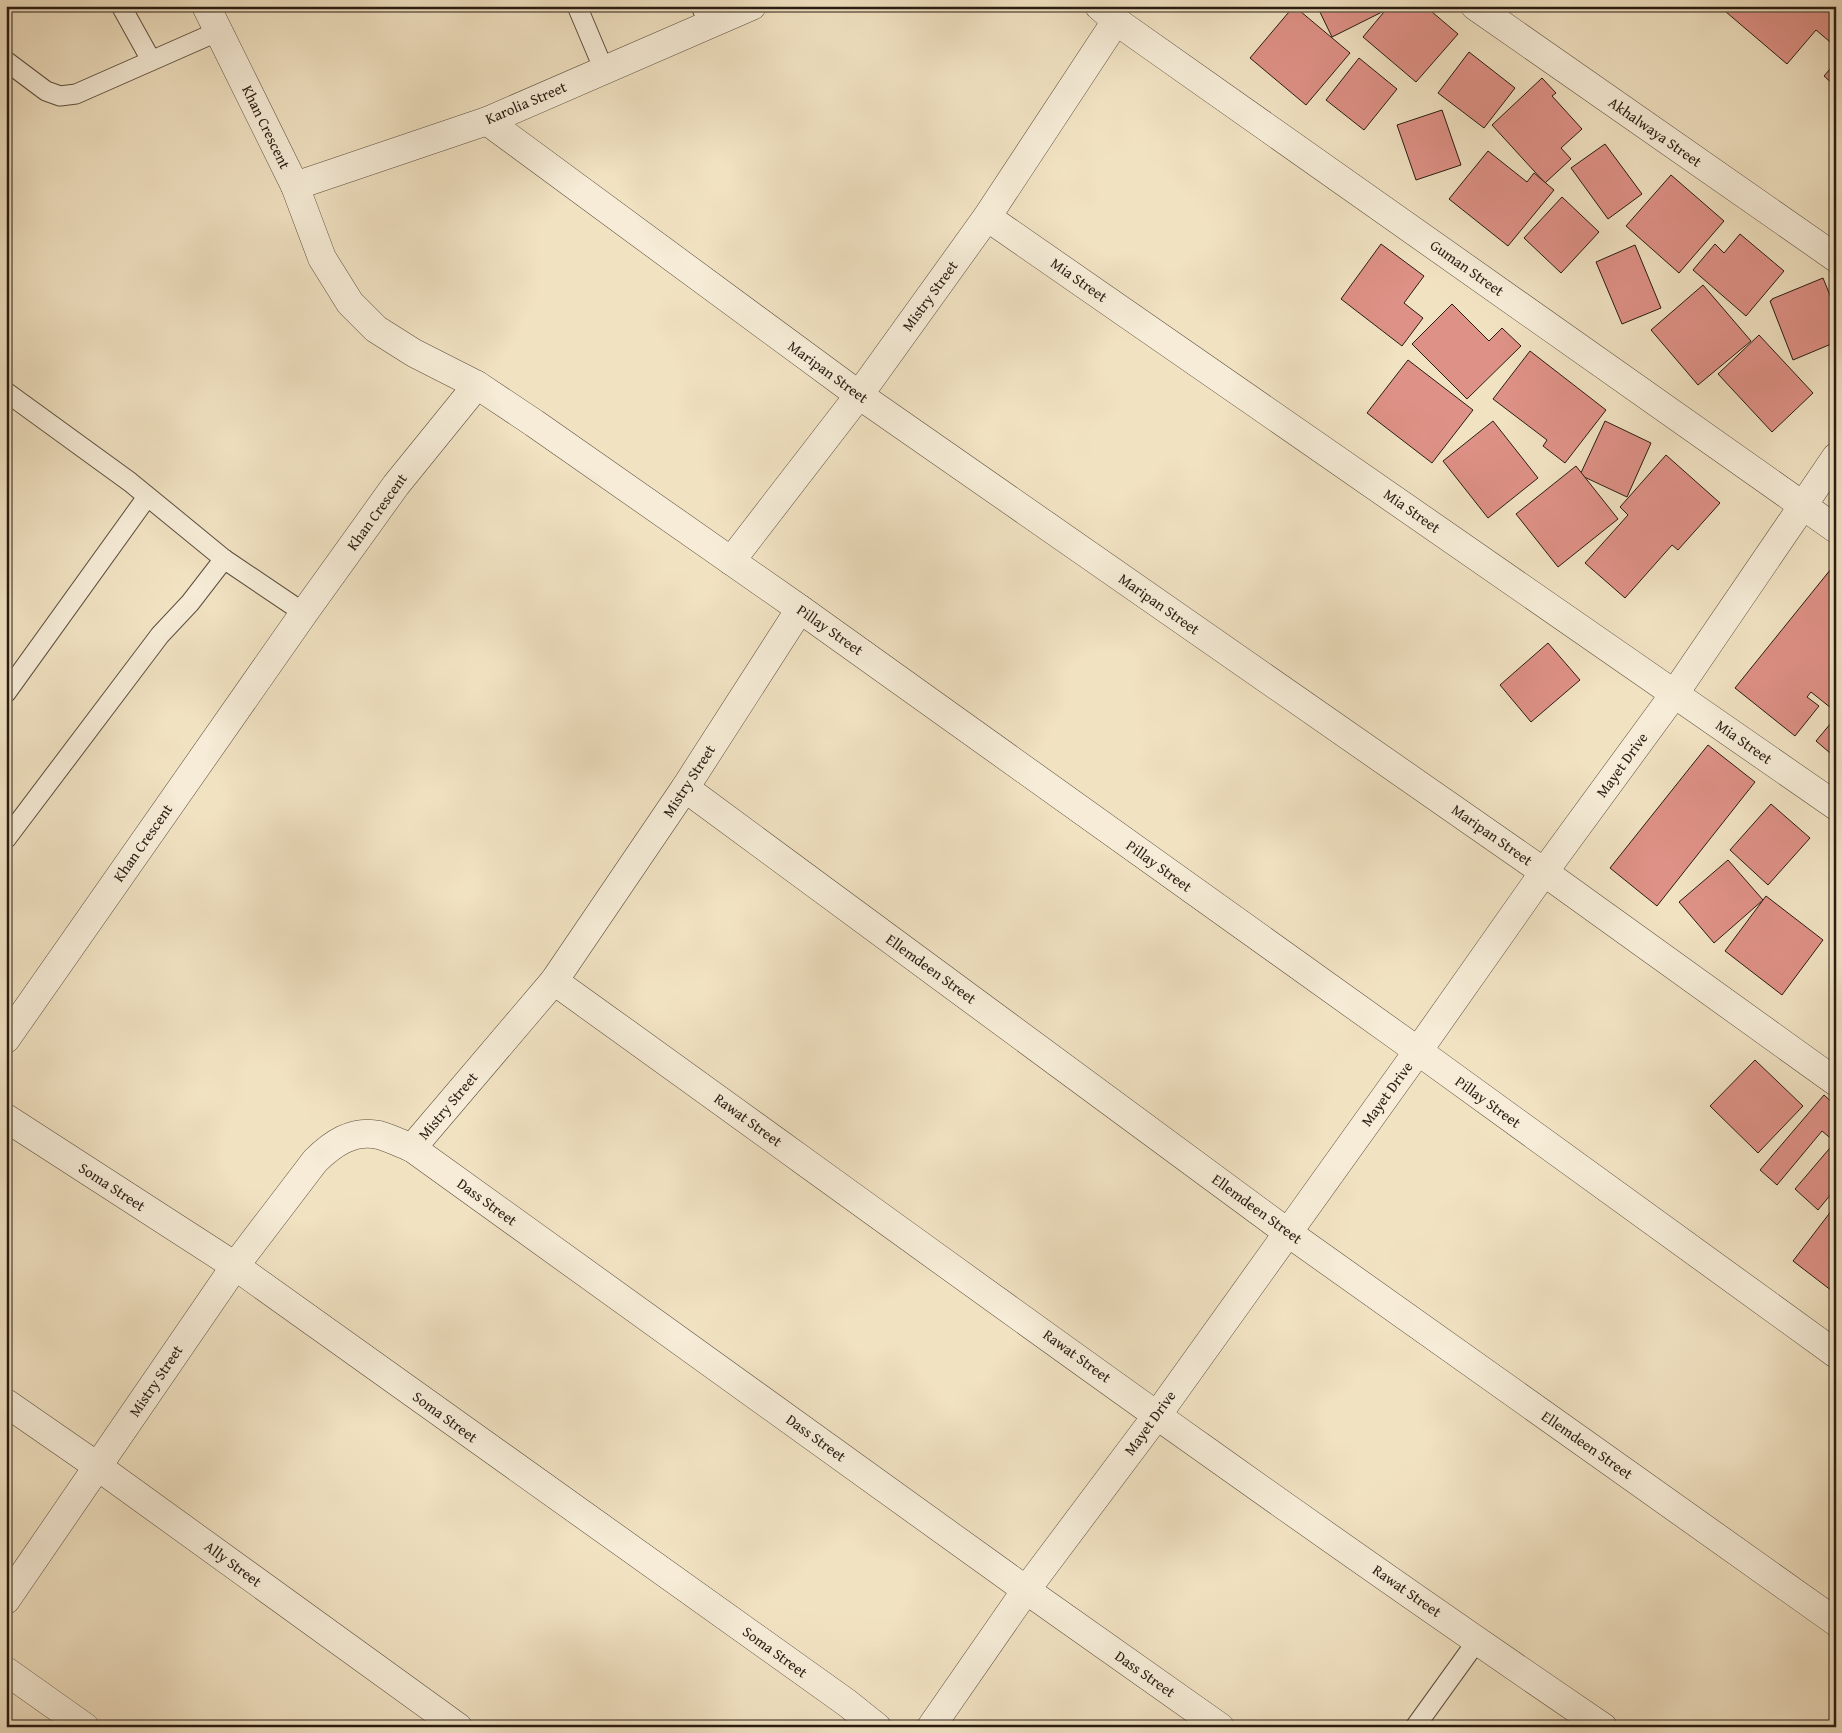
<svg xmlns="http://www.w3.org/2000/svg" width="1842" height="1733" viewBox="0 0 1842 1733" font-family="'Gentium Book Plus',serif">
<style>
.building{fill:#de9186;stroke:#291c12}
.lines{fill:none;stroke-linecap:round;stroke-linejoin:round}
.service-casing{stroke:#5b4e3e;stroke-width:21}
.minor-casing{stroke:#5b4e3e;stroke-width:29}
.service{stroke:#f6ecd7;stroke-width:19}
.minor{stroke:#f6ecd7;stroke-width:28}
.labels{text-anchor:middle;stroke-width:4;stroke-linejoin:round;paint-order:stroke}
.street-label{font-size:15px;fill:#291c12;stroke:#f6ecd7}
</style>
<rect width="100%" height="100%" fill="#f1e2c2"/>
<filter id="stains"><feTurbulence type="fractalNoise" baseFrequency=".004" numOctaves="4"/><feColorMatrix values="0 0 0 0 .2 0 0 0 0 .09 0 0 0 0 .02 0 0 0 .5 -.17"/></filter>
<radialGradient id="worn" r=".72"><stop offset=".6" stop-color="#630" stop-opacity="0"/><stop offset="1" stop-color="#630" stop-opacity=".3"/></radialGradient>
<g class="building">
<polygon points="1294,6 1350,53 1306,105 1250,58"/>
<polygon points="1317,6 1394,6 1332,37"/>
<polygon points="1389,6 1425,6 1458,34 1416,82 1363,37"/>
<polygon points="1719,6 1836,6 1836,47 1816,30 1787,64"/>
<polygon points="1469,52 1515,88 1484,128 1438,93"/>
<polygon points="1359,58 1397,89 1364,130 1326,100"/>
<polygon points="1836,62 1836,87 1824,76"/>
<polygon points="1542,78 1556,93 1552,96 1582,129 1561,148 1571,159 1545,183 1492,125"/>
<polygon points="1442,110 1461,165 1416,180 1397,125"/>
<polygon points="1605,144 1642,194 1608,219 1571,168"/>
<polygon points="1488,151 1527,182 1534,173 1554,190 1508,246 1449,199"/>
<polygon points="1671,175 1724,221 1679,273 1626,226"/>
<polygon points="1562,197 1599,232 1561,273 1524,238"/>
<polygon points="1740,234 1784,271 1746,316 1693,270 1715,244 1724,253"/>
<polygon points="1381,244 1424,276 1404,303 1423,318 1402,346 1341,299"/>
<polygon points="1635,245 1661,308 1622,324 1596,262"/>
<polygon points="1823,278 1836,310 1836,342 1793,360 1770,301 1772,300 1772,299"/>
<polygon points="1703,285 1751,341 1698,385 1651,330"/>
<polygon points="1452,304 1489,341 1502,328 1521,346 1467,399 1412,344"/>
<polygon points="1759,335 1813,393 1772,432 1718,374"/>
<polygon points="1530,351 1606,410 1565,463 1543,446 1547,440 1493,399"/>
<polygon points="1408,360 1473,410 1432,463 1367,413"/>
<polygon points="1493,421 1538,478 1488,518 1443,461"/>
<polygon points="1605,421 1651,443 1627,497 1580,475"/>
<polygon points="1666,455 1720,503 1678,550 1672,545 1625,598 1585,563 1628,515 1620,507"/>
<polygon points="1576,466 1618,519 1558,567 1516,514"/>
<polygon points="1835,564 1836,712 1811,692 1807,697 1819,706 1795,736 1735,688"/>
<polygon points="1548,643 1580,680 1531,722 1500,685"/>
<polygon points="1836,717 1836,758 1816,741"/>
<polygon points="1708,745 1755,782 1657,906 1610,868"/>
<polygon points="1771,804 1810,838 1768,885 1730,850"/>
<polygon points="1728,860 1763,900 1714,943 1679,902"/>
<polygon points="1766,896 1823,940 1782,995 1725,951"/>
<polygon points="1755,1060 1803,1106 1758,1153 1710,1106"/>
<polygon points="1824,1095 1836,1106 1836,1188 1818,1210 1795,1189 1835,1142 1822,1131 1777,1185 1760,1170"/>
<polygon points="1832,1210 1836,1213 1836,1294 1793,1261"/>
</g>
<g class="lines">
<defs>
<g id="service">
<polyline points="121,6 151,60"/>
<polyline points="577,6 604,70"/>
<polyline points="701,6 709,25"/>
<polyline points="6,61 46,91 60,96 76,94 219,31"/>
<polyline points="6,392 130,482 224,559"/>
<polyline points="6,693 147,497"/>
<polyline points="6,839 160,635 190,603 224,559 304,613"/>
<polyline points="1415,1727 1477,1641"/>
</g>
<g id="minor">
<polyline points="1099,6 1116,21 1836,529"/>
<polyline points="1475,6 1836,258"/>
<polyline points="487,121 859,395 1544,872 1836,1082"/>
<polyline points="295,186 487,121 752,6"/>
<polyline points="987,217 1836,806"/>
<polyline points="477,385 534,423 800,609 1418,1051 1836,1354"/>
<polyline points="731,561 859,395 987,217 1116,21"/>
<polyline points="685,788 1287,1232 1836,1622"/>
<path d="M554 981C902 1231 1248 1486 1603 1727"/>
<polyline points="6,1039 304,613 396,485 477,385 414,353 376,329 350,303 322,258 295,186 206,6"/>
<polyline points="6,1118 235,1266 847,1703 877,1727"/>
<polyline points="412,1148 554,981 685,788 800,609"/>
<polyline points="6,1403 97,1466 458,1727"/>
<path d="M6 1600 235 1266 315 1161C332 1144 353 1129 379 1135 390 1138 402 1144 412 1148L1026 1590 1220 1727"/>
<polyline points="6,1671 85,1727"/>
<polyline points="931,1727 1026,1590 1158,1414 1418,1051 1544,872 1675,693 1836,457"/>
</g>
</defs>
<use href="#service" class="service-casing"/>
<use href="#minor" class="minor-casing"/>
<use href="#service" class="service"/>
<use href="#minor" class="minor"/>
</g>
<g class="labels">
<g class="street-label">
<text transform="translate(526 103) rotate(-23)" y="5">Karolia Street</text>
<text transform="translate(266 127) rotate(64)" y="5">Khan Crescent</text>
<text transform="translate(1655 132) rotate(35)" y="5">Akhalwaya Street</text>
<text transform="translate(1467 268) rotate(35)" y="5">Guman Street</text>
<text transform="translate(1079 280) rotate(35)" y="5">Mia Street</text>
<text transform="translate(930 296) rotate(-54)" y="5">Mistry Street</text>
<text transform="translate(828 372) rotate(36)" y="5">Maripan Street</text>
<text transform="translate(1412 511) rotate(35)" y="5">Mia Street</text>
<text transform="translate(377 512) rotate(-54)" y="5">Khan Crescent</text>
<text transform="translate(1159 604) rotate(35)" y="5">Maripan Street</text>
<text transform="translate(830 630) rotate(35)" y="5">Pillay Street</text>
<text transform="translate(1744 742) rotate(35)" y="5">Mia Street</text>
<text transform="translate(1622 765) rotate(-54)" y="5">Mayet Drive</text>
<text transform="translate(689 781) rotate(-57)" y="5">Mistry Street</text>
<text transform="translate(1492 835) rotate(35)" y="5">Maripan Street</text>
<text transform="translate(143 843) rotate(-55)" y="5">Khan Crescent</text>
<text transform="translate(1159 866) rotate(36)" y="5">Pillay Street</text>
<text transform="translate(931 969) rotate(36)" y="5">Ellemdeen Street</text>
<text transform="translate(1387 1094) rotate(-54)" y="5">Mayet Drive</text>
<text transform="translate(1488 1102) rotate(36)" y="5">Pillay Street</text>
<text transform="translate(448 1106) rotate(-50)" y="5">Mistry Street</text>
<text transform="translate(748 1120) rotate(36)" y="5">Rawat Street</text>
<text transform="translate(112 1187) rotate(33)" y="5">Soma Street</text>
<text transform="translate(487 1202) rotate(36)" y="5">Dass Street</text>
<text transform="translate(1257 1209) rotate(36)" y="5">Ellemdeen Street</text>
<text transform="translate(1077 1356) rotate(36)" y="5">Rawat Street</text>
<text transform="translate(156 1381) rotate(-56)" y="5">Mistry Street</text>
<text transform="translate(445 1417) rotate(36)" y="5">Soma Street</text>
<text transform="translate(1150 1423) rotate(-54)" y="5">Mayet Drive</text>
<text transform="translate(816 1438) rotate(36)" y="5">Dass Street</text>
<text transform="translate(1587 1445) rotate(35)" y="5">Ellemdeen Street</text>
<text transform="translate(233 1564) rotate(36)" y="5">Ally Street</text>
<text transform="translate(1407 1591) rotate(35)" y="5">Rawat Street</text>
<text transform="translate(775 1652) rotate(36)" y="5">Soma Street</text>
<text transform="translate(1145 1674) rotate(35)" y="5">Dass Street</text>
</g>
</g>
<rect width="1842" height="1733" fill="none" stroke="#f1e2c2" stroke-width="25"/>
<rect x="8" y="8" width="1827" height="1718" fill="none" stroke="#291c12" stroke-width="2.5"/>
<rect x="12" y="12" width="1817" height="1708" fill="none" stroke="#291c12"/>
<rect width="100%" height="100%" filter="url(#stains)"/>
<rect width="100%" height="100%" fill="url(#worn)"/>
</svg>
